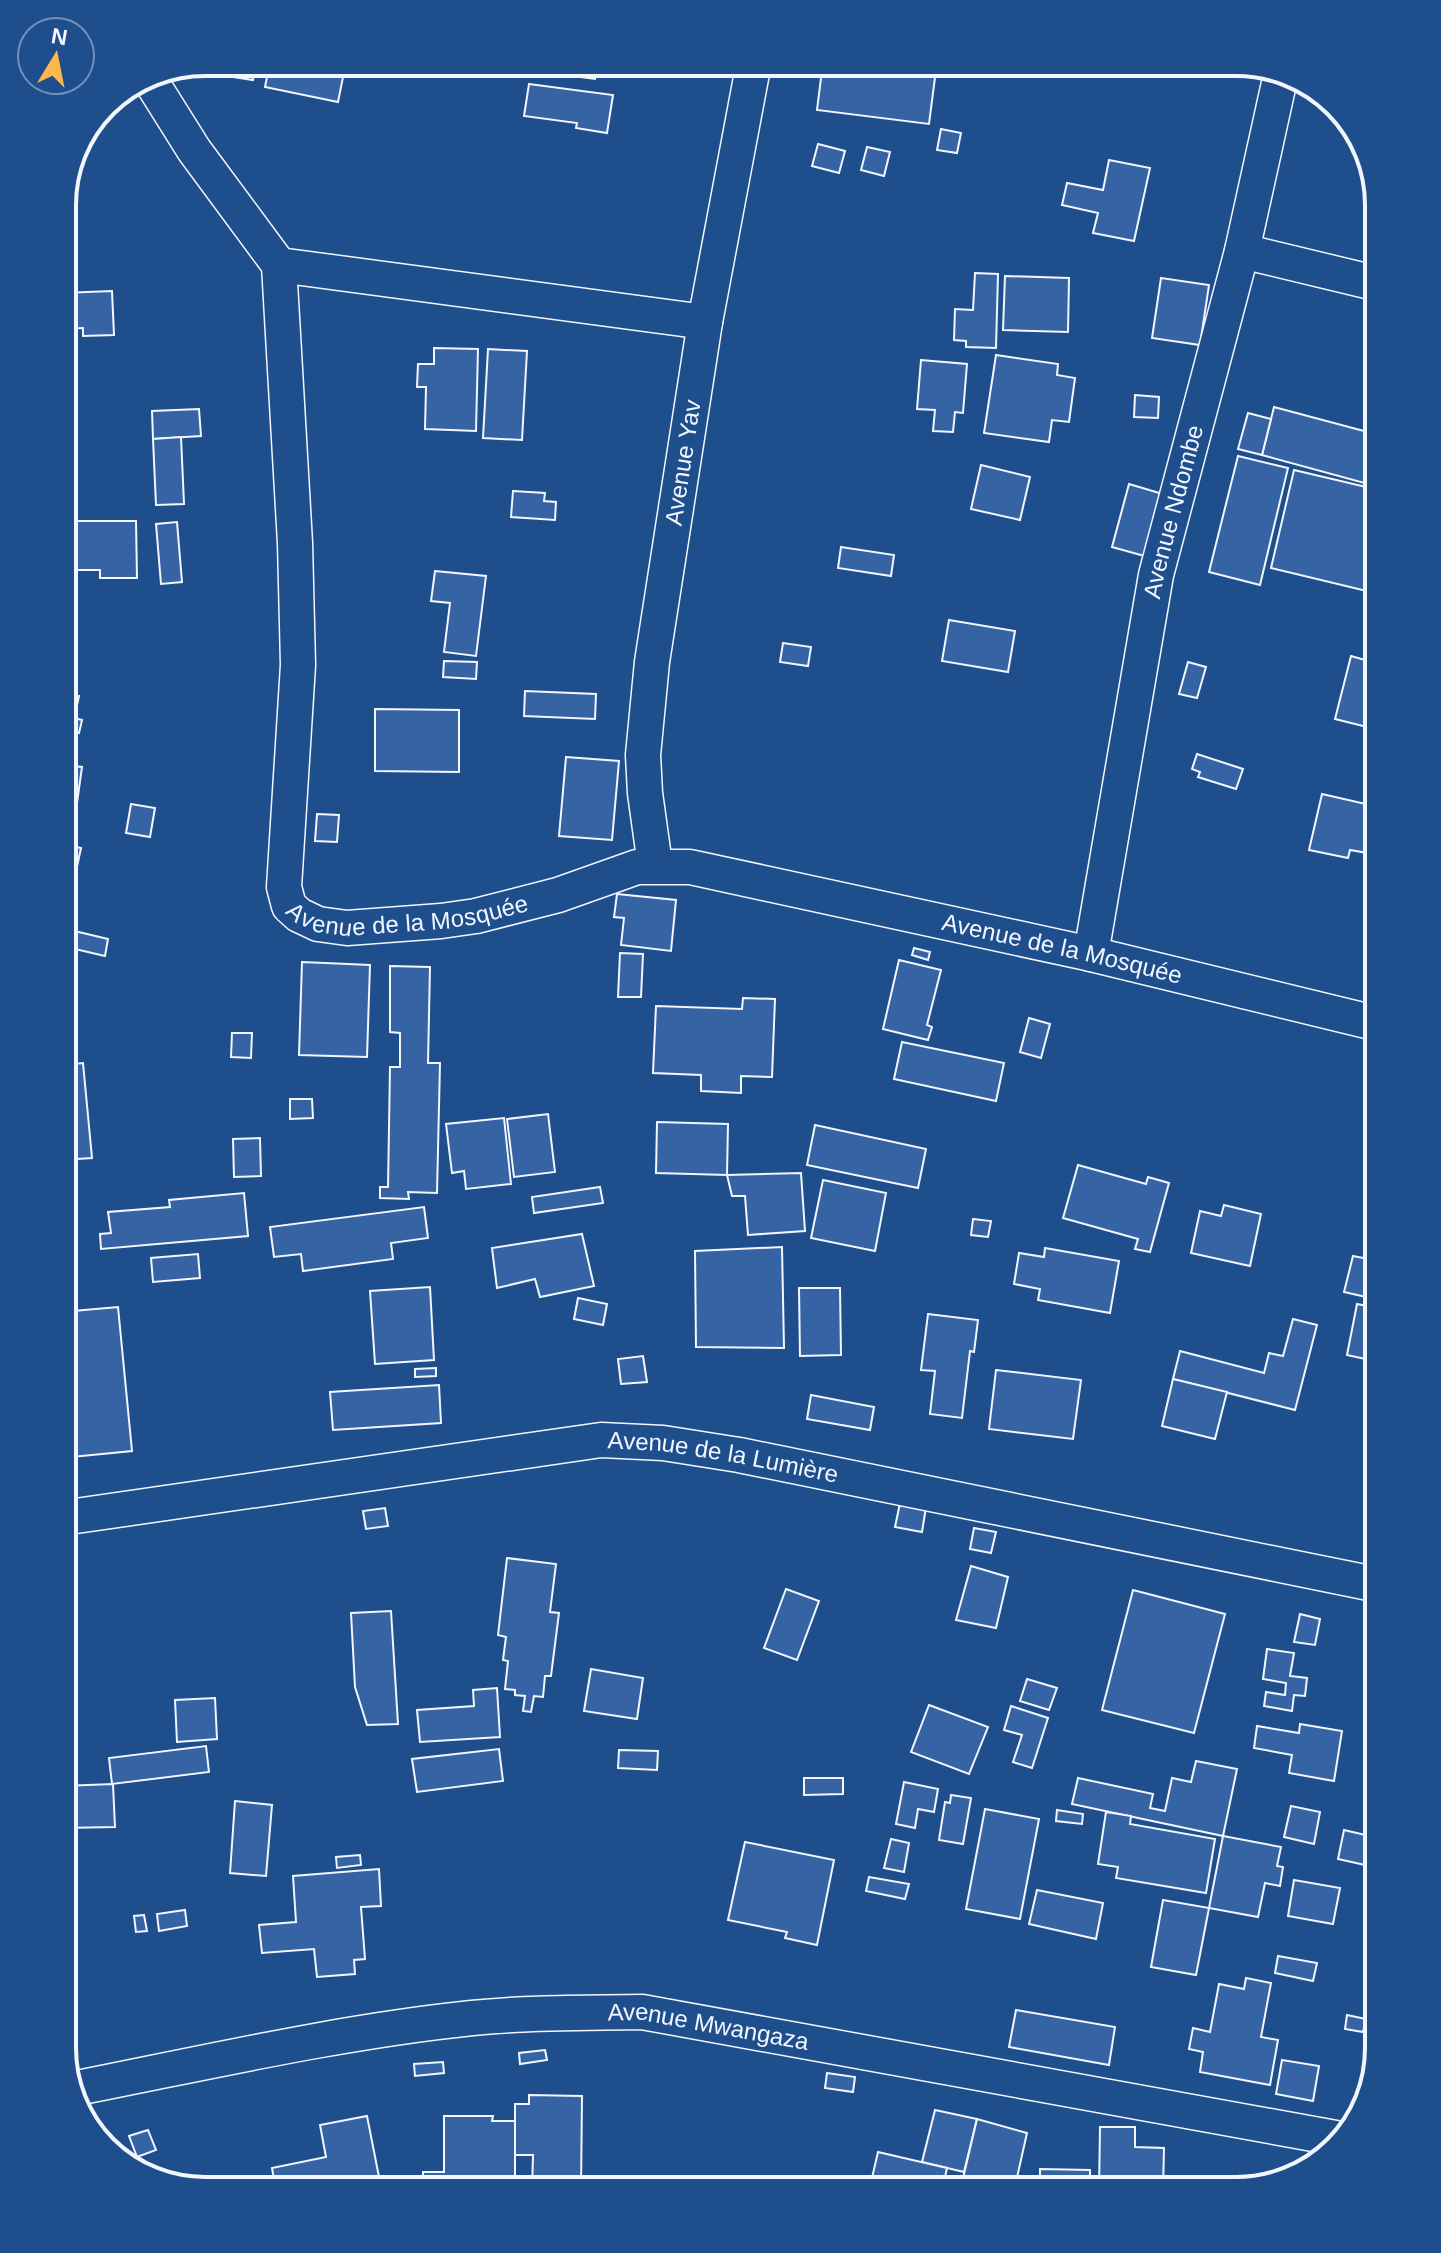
<svg xmlns="http://www.w3.org/2000/svg" width="1441" height="2253" viewBox="0 0 1441 2253" font-family="Helvetica,sans-serif">
<style>
.building{fill:#3563a3;stroke:#f2f6ff;stroke-width:2}
.lines{fill:none;stroke-linecap:round;stroke-linejoin:round}
.street-casing{stroke:#f2f6ff;stroke-width:37}
.street{stroke:#1f4e8c;stroke-width:34}
.labels{text-anchor:middle;stroke-width:6;stroke-linejoin:round;paint-order:stroke}
.street-label{font-size:24px;fill:#f2f6ff;stroke:#1f4e8c}
.rim{fill:none;stroke:#f2f6ff;stroke-width:4}
</style>
<rect width="100%" height="100%" fill="#1f4e8c"/>
<g class="building">
<polygon points="205,62 346,62 338,102 265,87 269,67 256,64 253,80 176,68"/>
<polygon points="550,62 597,62 595,79 549,73"/>
<polygon points="618,62 632,62 631,74 617,73"/>
<polygon points="823,62 937,62 929,124 817,110"/>
<polygon points="529,84 613,95 607,133 576,128 577,123 524,116"/>
<polygon points="941,129 961,133 957,153 937,150"/>
<polygon points="818,144 845,151 839,173 812,166"/>
<polygon points="867,147 890,152 884,176 861,170"/>
<polygon points="1109,160 1150,168 1134,241 1093,233 1098,213 1062,205 1067,183 1103,190"/>
<polygon points="975,273 998,274 996,348 966,347 966,341 954,340 955,309 973,310"/>
<polygon points="1005,276 1069,278 1068,332 1003,330"/>
<polygon points="1161,278 1209,285 1200,345 1152,338"/>
<polygon points="112,291 114,335 83,336 83,328 62,329 62,293"/>
<polygon points="434,348 478,349 476,431 425,429 426,387 417,387 418,364 434,364"/>
<polygon points="488,349 527,351 522,440 483,438"/>
<polygon points="996,355 1058,364 1057,375 1075,378 1069,422 1052,420 1049,442 984,433"/>
<polygon points="921,360 967,364 963,413 955,412 953,432 933,431 935,410 917,409"/>
<polygon points="1135,395 1159,397 1158,418 1134,417"/>
<polygon points="1274,407 1379,435 1379,487 1262,455"/>
<polygon points="199,409 201,436 153,439 152,411"/>
<polygon points="1248,413 1271,419 1262,455 1238,449"/>
<polygon points="181,437 184,504 156,505 153,439"/>
<polygon points="1238,456 1288,468 1260,585 1209,572"/>
<polygon points="981,465 1030,477 1020,520 971,509"/>
<polygon points="1294,470 1379,490 1379,594 1271,568"/>
<polygon points="1129,484 1166,495 1148,557 1112,547"/>
<polygon points="513,491 545,493 544,501 556,502 555,520 511,517"/>
<polygon points="62,521 136,521 137,578 100,578 100,570 62,570"/>
<polygon points="177,522 182,582 161,584 156,524"/>
<polygon points="841,547 894,555 891,576 838,568"/>
<polygon points="435,571 486,576 476,656 444,652 450,603 431,601"/>
<polygon points="949,620 1015,631 1008,672 942,661"/>
<polygon points="783,643 811,647 808,666 780,662"/>
<polygon points="1351,656 1379,664 1379,730 1335,719"/>
<polygon points="444,661 477,662 476,679 443,677"/>
<polygon points="1188,662 1206,667 1197,698 1179,694"/>
<polygon points="525,691 596,694 595,719 524,716"/>
<polygon points="62,693 79,696 74,718 82,720 79,733 70,731 67,746 62,745"/>
<polygon points="375,709 459,710 459,772 375,771"/>
<polygon points="1197,754 1243,769 1236,789 1198,777 1200,772 1192,769"/>
<polygon points="566,757 619,761 612,840 559,836"/>
<polygon points="62,765 82,767 76,810 62,808"/>
<polygon points="1322,794 1379,807 1379,827 1373,854 1350,850 1348,858 1309,850"/>
<polygon points="131,804 155,808 150,837 126,833"/>
<polygon points="317,814 339,815 337,842 315,841"/>
<polygon points="62,844 81,848 67,913 62,912"/>
<polygon points="617,894 676,900 671,951 621,945 624,918 614,917"/>
<polygon points="62,928 108,939 105,956 62,946"/>
<polygon points="914,948 930,952 928,960 912,955"/>
<polygon points="620,953 643,954 641,997 618,997"/>
<polygon points="899,960 941,970 927,1025 932,1027 928,1040 883,1029"/>
<polygon points="302,962 370,965 367,1057 299,1055"/>
<polygon points="390,966 430,967 428,1063 440,1063 437,1193 408,1192 409,1199 380,1198 380,1187 388,1187 390,1067 400,1067 400,1033 390,1032"/>
<polygon points="743,998 775,999 772,1077 741,1076 741,1093 701,1091 701,1075 653,1073 656,1006 742,1009"/>
<polygon points="1029,1018 1050,1024 1041,1058 1020,1052"/>
<polygon points="232,1033 252,1033 251,1058 231,1057"/>
<polygon points="902,1042 1004,1063 996,1101 894,1079"/>
<polygon points="83,1063 92,1158 62,1160 62,1065"/>
<polygon points="290,1099 312,1099 313,1118 290,1119"/>
<polygon points="548,1114 555,1172 514,1177 507,1119"/>
<polygon points="504,1118 511,1184 466,1189 464,1171 452,1173 446,1124"/>
<polygon points="657,1122 728,1124 727,1175 656,1173"/>
<polygon points="815,1125 926,1149 918,1188 807,1165"/>
<polygon points="260,1138 261,1176 234,1177 233,1139"/>
<polygon points="1078,1165 1146,1184 1148,1177 1169,1183 1150,1252 1135,1249 1138,1239 1063,1218"/>
<polygon points="801,1173 805,1231 748,1235 745,1196 732,1196 727,1175"/>
<polygon points="823,1180 886,1193 875,1251 811,1238"/>
<polygon points="600,1187 603,1203 534,1213 532,1197"/>
<polygon points="244,1193 248,1236 101,1249 100,1234 111,1233 108,1212 170,1207 169,1200"/>
<polygon points="1379,1199 1379,1235 1373,1234"/>
<polygon points="1224,1205 1261,1214 1250,1266 1191,1253 1200,1211 1221,1216"/>
<polygon points="424,1207 428,1238 391,1243 393,1259 303,1271 301,1254 274,1257 270,1227"/>
<polygon points="973,1219 991,1221 988,1237 971,1235"/>
<polygon points="582,1234 594,1286 540,1297 535,1279 497,1288 492,1248"/>
<polygon points="782,1247 784,1348 696,1347 695,1251"/>
<polygon points="1045,1248 1119,1261 1110,1313 1038,1300 1040,1289 1014,1284 1019,1253 1044,1257"/>
<polygon points="198,1254 200,1278 153,1282 151,1258"/>
<polygon points="1353,1256 1379,1261 1379,1284 1375,1299 1344,1292"/>
<polygon points="430,1287 434,1360 375,1364 370,1291"/>
<polygon points="799,1288 840,1288 841,1355 800,1356"/>
<polygon points="578,1298 607,1304 603,1325 574,1319"/>
<polygon points="1357,1304 1379,1308 1379,1362 1347,1355"/>
<polygon points="118,1307 132,1451 62,1458 62,1312"/>
<polygon points="928,1314 978,1320 974,1352 970,1351 962,1418 930,1414 935,1371 921,1370"/>
<polygon points="1293,1319 1317,1325 1295,1410 1173,1379 1180,1351 1264,1373 1269,1353 1283,1356"/>
<polygon points="643,1356 647,1382 621,1384 618,1359"/>
<polygon points="436,1368 436,1376 415,1377 415,1369"/>
<polygon points="996,1370 1081,1380 1073,1439 989,1429"/>
<polygon points="1173,1379 1227,1392 1215,1439 1162,1426"/>
<polygon points="439,1385 441,1423 333,1430 330,1392"/>
<polygon points="811,1395 874,1407 870,1430 807,1419"/>
<polygon points="900,1503 926,1507 922,1532 895,1527"/>
<polygon points="385,1508 388,1526 366,1529 363,1511"/>
<polygon points="974,1528 996,1532 991,1553 970,1549"/>
<polygon points="507,1558 556,1564 550,1612 559,1613 551,1676 545,1676 543,1697 534,1696 531,1712 523,1711 525,1696 515,1695 515,1690 505,1689 508,1661 503,1660 506,1637 498,1635"/>
<polygon points="971,1566 1008,1577 996,1628 956,1620"/>
<polygon points="786,1589 819,1601 797,1660 764,1648"/>
<polygon points="1133,1590 1225,1614 1194,1733 1102,1710"/>
<polygon points="391,1611 398,1724 367,1725 355,1687 351,1613"/>
<polygon points="1300,1614 1320,1619 1315,1645 1294,1642"/>
<polygon points="1267,1649 1294,1653 1290,1676 1307,1678 1305,1696 1294,1695 1292,1711 1264,1706 1266,1692 1285,1695 1286,1683 1263,1679"/>
<polygon points="591,1669 643,1678 637,1719 584,1711"/>
<polygon points="1027,1679 1057,1688 1049,1710 1020,1701"/>
<polygon points="497,1688 500,1737 420,1742 417,1710 474,1706 473,1690"/>
<polygon points="215,1698 217,1739 177,1742 175,1700"/>
<polygon points="929,1705 988,1727 969,1774 911,1752"/>
<polygon points="1011,1706 1048,1718 1032,1768 1013,1762 1022,1735 1004,1730"/>
<polygon points="1300,1724 1342,1731 1334,1781 1289,1773 1292,1755 1254,1748 1257,1726 1299,1733"/>
<polygon points="206,1746 209,1772 112,1784 109,1758"/>
<polygon points="499,1749 503,1781 417,1792 412,1759"/>
<polygon points="619,1750 658,1751 657,1770 618,1768"/>
<polygon points="1196,1761 1237,1769 1223,1836 1072,1804 1078,1778 1153,1794 1150,1808 1165,1811 1172,1778 1191,1782"/>
<polygon points="804,1778 843,1778 843,1794 804,1795"/>
<polygon points="904,1782 938,1789 934,1812 918,1809 915,1828 896,1824"/>
<polygon points="113,1784 115,1827 62,1828 62,1786"/>
<polygon points="951,1795 971,1798 963,1844 939,1840 945,1802 950,1803"/>
<polygon points="235,1801 272,1805 266,1876 230,1873"/>
<polygon points="1291,1806 1320,1812 1314,1844 1284,1837"/>
<polygon points="985,1809 1039,1819 1020,1919 966,1909"/>
<polygon points="1057,1810 1083,1814 1082,1824 1056,1821"/>
<polygon points="1106,1812 1131,1816 1130,1824 1215,1839 1206,1893 1116,1878 1118,1867 1098,1864"/>
<polygon points="1377,1824 1379,1824 1379,1903 1366,1900 1374,1867 1338,1859 1344,1830 1374,1837"/>
<polygon points="1223,1836 1281,1847 1277,1866 1283,1867 1280,1886 1265,1883 1258,1917 1209,1908"/>
<polygon points="891,1839 909,1843 904,1872 884,1868"/>
<polygon points="745,1842 834,1860 817,1945 785,1938 787,1932 728,1920"/>
<polygon points="360,1855 361,1865 337,1868 336,1857"/>
<polygon points="379,1869 381,1906 361,1907 365,1959 354,1960 355,1974 317,1977 314,1949 262,1953 259,1925 296,1922 293,1876"/>
<polygon points="869,1877 909,1884 905,1899 866,1891"/>
<polygon points="1294,1880 1340,1888 1333,1924 1288,1916"/>
<polygon points="1037,1890 1103,1903 1096,1939 1029,1924"/>
<polygon points="1163,1900 1209,1908 1196,1975 1151,1967"/>
<polygon points="185,1910 187,1926 159,1931 157,1914"/>
<polygon points="144,1915 147,1931 136,1932 134,1916"/>
<polygon points="1278,1956 1317,1963 1313,1981 1275,1973"/>
<polygon points="1246,1978 1271,1983 1261,2037 1278,2040 1270,2085 1200,2072 1203,2052 1189,2049 1193,2028 1210,2032 1219,1984 1244,1989"/>
<polygon points="1016,2010 1115,2027 1109,2065 1009,2047"/>
<polygon points="1347,2015 1366,2019 1363,2032 1345,2029"/>
<polygon points="545,2050 547,2060 520,2064 519,2053"/>
<polygon points="1282,2060 1319,2066 1313,2101 1276,2094"/>
<polygon points="443,2062 444,2073 415,2076 414,2064"/>
<polygon points="827,2073 855,2077 853,2092 825,2088"/>
<polygon points="529,2095 582,2096 581,2191 532,2191 533,2155 515,2155 515,2104 529,2104"/>
<polygon points="935,2110 977,2119 964,2172 922,2162"/>
<polygon points="367,2116 379,2177 367,2180 368,2186 342,2191 276,2191 272,2168 326,2157 320,2125"/>
<polygon points="444,2116 493,2116 492,2121 515,2121 515,2191 423,2191 423,2172 444,2172"/>
<polygon points="977,2119 1027,2133 1014,2191 960,2191"/>
<polygon points="1100,2127 1135,2127 1135,2147 1164,2148 1163,2191 1099,2191"/>
<polygon points="148,2130 156,2150 137,2157 129,2136"/>
<polygon points="878,2152 947,2168 942,2191 869,2191"/>
<polygon points="1040,2169 1090,2170 1090,2191 1040,2191"/>
</g>
<g class="lines">
<defs>
<g id="street">
<path id="s1" d="M147 75 194 150 279 265 295 543 298 665 284 887 289 906 299 915 318 924 347 928 441 921 476 916 558 895 637 867H690L1091 954 1379 1024"/>
<polyline points="1242,251 1379,284"/>
<polyline points="279,265 705,322"/>
<path id="s2" d="M655 865 645 793 643 755 652 662 705 322 754 62"/>
<path id="s3" d="M1091 954 1156 575 1242 251 1281 74"/>
<path id="s4" d="M62 1518 601 1440 663 1443 739 1455 1379 1585"/>
<path id="s5" d="M72 2089C205 2063 338 2032 472 2018 529 2012 586 2013 642 2012L1341 2139"/>
</g>
</defs>
<use href="#street" class="street-casing"/>
<use href="#street" class="street"/>
</g>
<g class="labels">
<g class="street-label">
<text dy="8" stroke="none"><textPath href="#s2" startOffset="406">Avenue Yav</textPath></text>
<text dy="8" stroke="none"><textPath href="#s3" startOffset="450">Avenue Ndombe</textPath></text>
<text dy="8" stroke="none"><textPath href="#s1" startOffset="998">Avenue de la Mosquée</textPath></text>
<text dy="8" stroke="none"><textPath href="#s1" startOffset="1670">Avenue de la Mosquée</textPath></text>
<text dy="8" stroke="none"><textPath href="#s4" startOffset="668">Avenue de la Lumière</textPath></text>
<text dy="8" stroke="none"><textPath href="#s5" startOffset="644">Avenue Mwangaza</textPath></text>
</g>
</g>
<path d="M0 0H1441V2253H0ZM205 76H1236A129 129 0 0 1 1365 205V2048A129 129 0 0 1 1236 2177H205A129 129 0 0 1 76 2048V205A129 129 0 0 1 205 76Z" fill="#1f4e8c" fill-rule="evenodd"/>
<path class="rim" d="M205 76H1236A129 129 0 0 1 1365 205V2048A129 129 0 0 1 1236 2177H205A129 129 0 0 1 76 2048V205A129 129 0 0 1 205 76Z"/>
<g transform="translate(56 56) rotate(10)"><circle r="38" fill="#1f4e8c" stroke="#7391ba" stroke-width="2"/>
<path d="M0-6L14 30L0 20L-14 30Z" fill="#ffb74d"/>
<text y="-12" font-size="22" font-weight="bold" text-anchor="middle" fill="#f2f6ff">N</text>
</g>
</svg>
